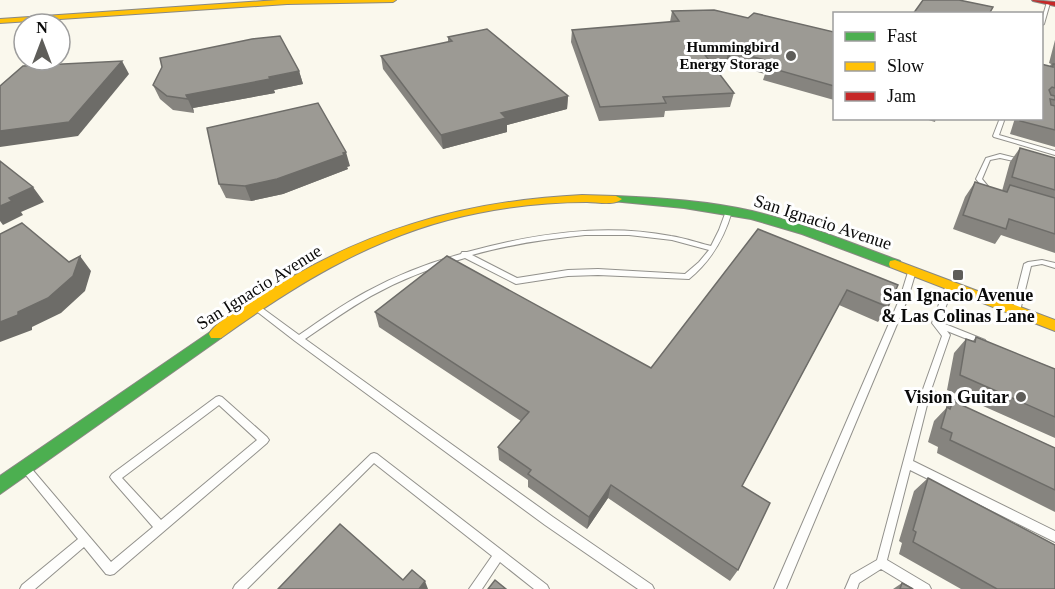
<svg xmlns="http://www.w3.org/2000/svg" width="1055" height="589" viewBox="0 0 1055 589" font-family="Georgia,serif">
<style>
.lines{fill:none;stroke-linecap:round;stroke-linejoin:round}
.lane-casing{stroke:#92918c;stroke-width:2}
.fast-casing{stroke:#898883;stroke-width:2}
.slow-casing{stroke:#898883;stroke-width:2}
.jam-casing{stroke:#898883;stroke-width:2}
.lane{fill:#fefefc;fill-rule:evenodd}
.fast{fill:#4caf50;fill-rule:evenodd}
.slow{fill:#ffc107;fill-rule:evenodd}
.jam{fill:#c62828;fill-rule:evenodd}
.wall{fill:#86847f}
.shaded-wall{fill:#6d6c68}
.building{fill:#9c9a94;stroke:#6d6c68;stroke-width:1.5}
.poi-dot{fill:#5e5d59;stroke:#fff;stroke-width:2}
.labels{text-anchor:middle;stroke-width:6;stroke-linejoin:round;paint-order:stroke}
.far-poi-label{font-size:15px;font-weight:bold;fill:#0a0a0a;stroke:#fff;text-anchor:end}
.street-label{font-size:18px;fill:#0a0a0a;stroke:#fff}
.poi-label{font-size:18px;font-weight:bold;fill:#0a0a0a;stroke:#fff}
</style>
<rect width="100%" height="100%" fill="#faf8ed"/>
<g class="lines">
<defs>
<g id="lane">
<polygon points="1047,2 1050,3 1044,24 1042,25 1042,19"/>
<polygon points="1000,118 1005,118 999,135 1055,151 1055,155 994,137 993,136"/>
<polygon points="1000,154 1024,160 1025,161 1022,163 1000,158 990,160 982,179 991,190 990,191 986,191 976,179 986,158"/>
<path d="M729 209 732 211C724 239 711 261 689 279L598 275 568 276 516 284 465 258C433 267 400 280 371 296 348 309 327 324 305 339L553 517 652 585 654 589H638L545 525 295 341 251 307 252 305H258L299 335C321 320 342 305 366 292 395 276 428 263 461 254L462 252H467C533 234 602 223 671 236 685 238 698 243 711 246L719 230 726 211ZM585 235H629L672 240 709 250 699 262 685 274 598 269 568 270 517 278 472 255C511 244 546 239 585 235Z"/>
<polygon points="1042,260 1055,263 1055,268 1042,264 1031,266 1020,311 1019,313 1013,313 1012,311 1024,264 1028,262"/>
<polygon points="909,269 915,269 916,271 908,298 786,589 774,589 900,298"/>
<polygon points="950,282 954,285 940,322 985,340 986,342 985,344 982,345 947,331 950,335 931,390 963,404 964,407 963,410 960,411 929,397 913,461 1055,531 1055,542 910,470 887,560 929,585 931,589 914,589 881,569 859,583 857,589 845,589 851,575 877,560 922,392 942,336 932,323 946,285"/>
<path d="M219 396 222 397 267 437 269 440 267 443 114 574 110 575 106 574 84 547 35 589H20L22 585 78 539 25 474 23 471 25 468 28 466 31 468 111 562 153 527 112 480 110 477 112 474 216 397ZM219 405 257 440 161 520 122 478Z"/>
<polygon points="374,453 377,454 547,585 549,589 534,589 500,562 482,589 469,589 492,556 374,463 247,589 233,589 235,585 371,454"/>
</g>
<g id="fast">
<path d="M616 196C662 198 708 201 752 211 803 223 851 243 900 261L901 264 900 267H890L802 234 751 219 684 208 612 201V197Z"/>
<polygon points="216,328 221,330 223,334 221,338 0,494 0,476"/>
</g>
<g id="slow">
<polygon points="278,0 396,0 393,2 287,4 0,23 0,19"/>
<path d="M582 195 616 196 622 199C614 206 597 202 587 202 550 202 513 206 478 213 381 232 300 281 221 338H211L209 334C215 322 244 307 256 299 358 232 460 201 582 195Z"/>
<polygon points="895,260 1055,320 1055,331 890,267 889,264 890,261"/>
</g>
<polygon id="jam" points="1032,0 1055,2 1055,6 1033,1"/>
</defs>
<use href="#lane" class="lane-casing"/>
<use href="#fast" class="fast-casing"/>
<use href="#slow" class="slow-casing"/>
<use href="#jam" class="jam-casing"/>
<use href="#lane" class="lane"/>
<use href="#fast" class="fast"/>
<use href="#slow" class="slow"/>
<use href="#jam" class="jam"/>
</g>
<g class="wall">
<polygon points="672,11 748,18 834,32 834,100 763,80 765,74 728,64 724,67 714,67 734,93 730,107 665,111 664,117 599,121 571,42 572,30 670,22"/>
<polygon points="448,37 568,96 567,109 507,125 507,132 443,149 383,69 381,56 448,42"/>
<polygon points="1055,40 1055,147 1010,134 1015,118 1041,118 1050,66 1051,64 1049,63"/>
<polygon points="299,71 303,84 274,90 275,93 193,108 194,113 173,110 160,99 153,85"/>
<polygon points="922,118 936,118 935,122"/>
<polygon points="1020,148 1055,158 1055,253 1001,235 995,244 953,229 965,197 975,182 1002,191 1010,162"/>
<polygon points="350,166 347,167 348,169 283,194 251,201 226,198 219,184"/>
<polygon points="758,229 888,307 878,322 839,305 742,486 738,570 730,581 608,498 587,529 528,487 528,480 499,460 498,447 521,421 379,327 375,312 651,368"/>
<polygon points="976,337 1055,369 1055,438 947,390 954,353 966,339 973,341"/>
<polygon points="953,401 1055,448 1055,512 937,453 938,447 928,442 934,421"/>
<polygon points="928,478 1055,589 961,589 899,554 902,543 899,541 914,491"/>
<polygon points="902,583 913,589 893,589"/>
</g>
<g class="shaded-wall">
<polygon points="731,51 728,64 724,67 728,54"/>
<polygon points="122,61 129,74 78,136 0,147 0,131"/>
<polygon points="299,71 303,84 274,90 275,93 193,108 194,113 186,95"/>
<polygon points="568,96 567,109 507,125 507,132 443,149 441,135 501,113"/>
<polygon points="346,152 350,166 347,167 348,169 283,194 251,201 245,186"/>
<polygon points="33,187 44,202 21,212 23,215 3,225 0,221 0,206 9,198"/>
<polygon points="80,256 91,271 85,291 61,313 32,327 32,330 0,342 0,322 18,312"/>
<polygon points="611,485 608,498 587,529 589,517"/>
<polygon points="425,581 428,589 419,589"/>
</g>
<g class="building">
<polygon points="923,0 959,0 993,7 989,14 913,14"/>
<polygon points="714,10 748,18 754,13 834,32 834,86 767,67 772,62 731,51 728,54 705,55 734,93 663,97 666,103 600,107 572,30 679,21 672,11"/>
<polygon points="487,29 568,96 501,113 506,118 441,135 381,56 452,41 448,37"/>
<polygon points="280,36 299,71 269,77 270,79 186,95 188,99 167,96 153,85 162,67 160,58 252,39"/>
<polygon points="122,61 69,122 0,131 0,86 23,66"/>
<polygon points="1041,64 1053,67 1053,64 1055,64 1055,88 1052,87 1049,90 1051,95 1055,96 1055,100 1050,99 1051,105 1055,106 1055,130 1020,121 1020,118 1041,118"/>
<polygon points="318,103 346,152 343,153 344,155 277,179 245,186 219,184 207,128"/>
<polygon points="1020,148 1055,158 1055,190 1012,177"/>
<polygon points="0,161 33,187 9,198 12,201 0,206"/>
<polygon points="975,182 1007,192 1010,185 1055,198 1055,234 1009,219 1006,229 963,215"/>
<polygon points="22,223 69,262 80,256 73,276 48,298 18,312 18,315 0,322 0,234"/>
<polygon points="758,229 898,285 888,307 847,290 742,486 770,503 738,570 611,485 589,517 528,474 531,470 498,447 529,412 375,312 447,256 651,368"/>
<polygon points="976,337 1055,369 1055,417 960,375 966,339 975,342"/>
<polygon points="953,401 1055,448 1055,490 950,440 952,433 941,428 947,407 950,409"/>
<polygon points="928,478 1055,545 1055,589 997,589 913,542 916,532 913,530"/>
<polygon points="340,524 403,580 412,570 425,581 419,589 278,589"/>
<polygon points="495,580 506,589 488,589"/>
<polygon points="902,583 913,589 900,589"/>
</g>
<g class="poi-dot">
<circle cx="791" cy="56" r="6"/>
<rect x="952" y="269" width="12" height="12" rx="3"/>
<circle cx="1021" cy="397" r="6"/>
</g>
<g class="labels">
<g class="far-poi-label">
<text x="779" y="52">Hummingbird<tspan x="779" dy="17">Energy Storage</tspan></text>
</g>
<g class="street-label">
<text transform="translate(823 222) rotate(18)" y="6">San Ignacio Avenue</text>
<text transform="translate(259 287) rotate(-32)" y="6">San Ignacio Avenue</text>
</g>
<g class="poi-label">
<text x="958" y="301">San Ignacio Avenue<tspan x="958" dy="21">&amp; Las Colinas Lane</tspan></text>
<text x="1009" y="403" text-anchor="end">Vision Guitar</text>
</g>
</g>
<rect x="833" y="12" width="210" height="108" fill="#ffffff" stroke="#9d9d9d" stroke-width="1.5"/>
<rect x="845" y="32" width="30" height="9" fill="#4caf50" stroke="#9d9d9d" stroke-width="1.5"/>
<text x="887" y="42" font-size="18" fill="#0a0a0a">Fast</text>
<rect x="845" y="62" width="30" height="9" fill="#ffc107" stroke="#9d9d9d" stroke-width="1.5"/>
<text x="887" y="72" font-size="18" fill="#0a0a0a">Slow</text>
<rect x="845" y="92" width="30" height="9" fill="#c62828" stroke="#9d9d9d" stroke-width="1.5"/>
<text x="887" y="102" font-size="18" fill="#0a0a0a">Jam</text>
<g transform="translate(42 42)"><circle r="28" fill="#ffffff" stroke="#9d9d9d" stroke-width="1.5"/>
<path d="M0-4.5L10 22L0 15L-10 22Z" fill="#5e5d59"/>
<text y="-9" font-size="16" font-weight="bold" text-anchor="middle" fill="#0a0a0a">N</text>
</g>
</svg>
